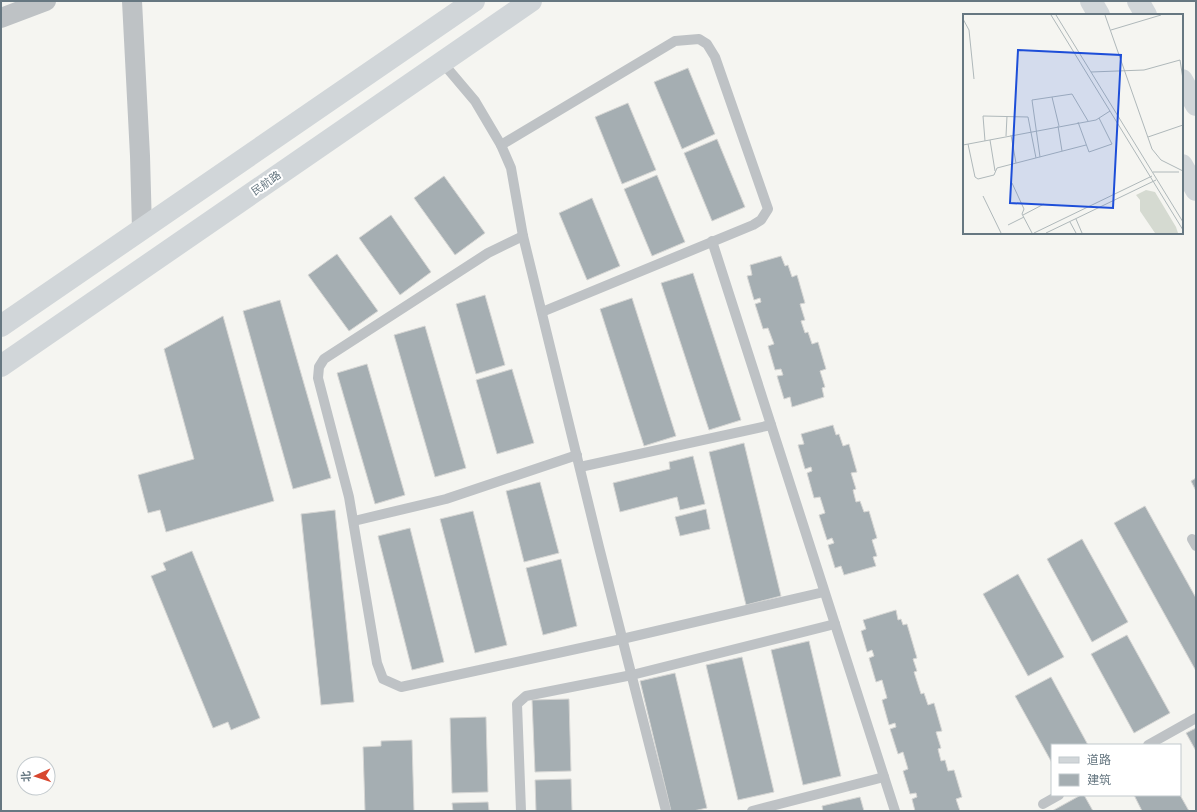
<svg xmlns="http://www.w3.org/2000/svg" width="1197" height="812" viewBox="0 0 1197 812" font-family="'DejaVu Sans','Noto Sans SC',sans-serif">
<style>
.building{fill:#a5aeb2;stroke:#d6d6d4}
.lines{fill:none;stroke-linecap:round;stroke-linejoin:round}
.service{stroke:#bec2c5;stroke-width:10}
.minor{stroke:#bec2c5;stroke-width:20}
.secondary{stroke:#d1d6d9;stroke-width:22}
.trunk{stroke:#d1d6d9;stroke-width:22}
.labels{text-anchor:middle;stroke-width:4;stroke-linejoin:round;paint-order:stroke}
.street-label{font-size:11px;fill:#667781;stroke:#fff}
.inset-road{fill:none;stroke:#afb8ba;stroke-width:1}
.view{fill:#1d4ed8;fill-opacity:0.15;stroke:#1d4ed8;stroke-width:2}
.inset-edge{fill:none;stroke:#667781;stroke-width:2}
</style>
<rect width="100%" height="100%" fill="#f5f5f1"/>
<g class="building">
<polygon points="688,68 715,134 682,149 654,82"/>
<polygon points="628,103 656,170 622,184 595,117"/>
<polygon points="717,139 745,207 712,221 684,153"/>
<polygon points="657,175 685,242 652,256 624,189"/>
<polygon points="444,176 485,233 455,255 414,198"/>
<polygon points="592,198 620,266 587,280 559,213"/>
<polygon points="391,215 431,272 400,295 359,238"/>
<polygon points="337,254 378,311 349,331 308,275"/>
<polygon points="781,256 785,266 788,265 792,277 797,275 805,303 800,304 805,320 801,321 805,333 808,332 812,344 818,342 826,369 820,371 825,387 822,388 824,397 792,407 790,397 784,399 777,376 783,375 781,369 775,370 768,346 774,344 768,328 763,329 755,304 761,302 760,298 754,300 747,276 752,275 750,265"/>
<polygon points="693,273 741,420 709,430 661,283"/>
<polygon points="485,295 505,365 476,374 456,304"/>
<polygon points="632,298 676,436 644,446 600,309"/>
<polygon points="280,300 331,478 293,489 243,311"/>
<polygon points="223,316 274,501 166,532 160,510 148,513 138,475 194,459 164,349"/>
<polygon points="425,326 466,468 435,477 394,335"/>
<polygon points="367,364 405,495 375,504 337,373"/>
<polygon points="512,369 534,443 497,454 476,380"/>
<polygon points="833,425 836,435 839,434 843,446 849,444 857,472 851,473 856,489 853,490 856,502 860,501 864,512 869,511 877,538 872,540 877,556 873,557 876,566 844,575 841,566 835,568 828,545 834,543 832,538 827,540 819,515 825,513 820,497 814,498 807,473 812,471 811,467 805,469 798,445 804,444 801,434"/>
<polygon points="744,443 781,596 746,605 709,452"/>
<polygon points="693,456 705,504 680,510 677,497 620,512 613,483 670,469 669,462"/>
<polygon points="1196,478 1196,491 1191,481"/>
<polygon points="540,482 559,553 524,562 506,491"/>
<polygon points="1145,506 1196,598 1196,671 1114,523"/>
<polygon points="706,509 710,529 680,536 675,517"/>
<polygon points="335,510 354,702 321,705 301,514"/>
<polygon points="473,511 507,645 475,653 440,519"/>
<polygon points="410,528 444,662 412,670 378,536"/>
<polygon points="1082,539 1128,622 1092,642 1047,559"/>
<polygon points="192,551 260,718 231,730 228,722 213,728 151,576 166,570 163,563"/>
<polygon points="561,559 577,626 543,635 526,568"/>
<polygon points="1018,574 1064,657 1028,676 983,594"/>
<polygon points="896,610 898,620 901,619 903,625 907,624 917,658 913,659 917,671 914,672 921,694 924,693 928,705 934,703 942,731 936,732 941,748 938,749 941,761 945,760 948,771 954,770 962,797 956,799 960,811 915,811 912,799 917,797 916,793 910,794 903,771 908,769 903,752 898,754 890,729 896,727 895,723 889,725 882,700 887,698 882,680 876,682 869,658 874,656 872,650 867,652 861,631 866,629 863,620"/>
<polygon points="1127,635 1170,713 1134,733 1091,654"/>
<polygon points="809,641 841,776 803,785 771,650"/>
<polygon points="742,657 774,792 738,800 706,665"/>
<polygon points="675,673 707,808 693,811 671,811 640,681"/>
<polygon points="1051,677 1088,745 1052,745 1052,763 1015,696"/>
<polygon points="569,699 571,771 535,772 532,700"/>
<polygon points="486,717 488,792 452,793 450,718"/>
<polygon points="1196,728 1196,751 1186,733"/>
<polygon points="412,740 414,811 365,811 363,747 381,746 381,741"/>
<polygon points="571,779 572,811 536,811 535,780"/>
<polygon points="1081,795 1084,795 1093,811 1052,811"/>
<polygon points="1134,795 1180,795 1189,811 1142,811"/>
<polygon points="860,797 864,811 823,811 822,806"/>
<polygon points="488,802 489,811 453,811 452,803"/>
</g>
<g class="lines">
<g class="service">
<polyline points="442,62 475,101 501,145 511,168 523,236 599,547 666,811"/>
<polyline points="501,145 675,41 699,39 707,44 715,57 768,209 761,220 753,225 542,312"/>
<polyline points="523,236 488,253 324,359 319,367 318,378 349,497 377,663 383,679 401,687 622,639 824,592"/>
<polyline points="712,241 895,811"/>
<polyline points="580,467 771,425"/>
<polyline points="354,521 446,499 577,455"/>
<polyline points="1192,539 1196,546"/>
<polyline points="1148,745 1196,718"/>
<polyline points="1043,804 1059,795"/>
<polyline points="521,811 517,704 526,696 632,675 835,624"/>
<polyline points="752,811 884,777"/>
</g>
<g class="minor">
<polyline points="132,1 140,156 142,229"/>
<polyline points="1,18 46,1"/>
</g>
<g class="secondary">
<polyline points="1091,1 1099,15"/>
<polyline points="1138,1 1146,15"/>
<polyline points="1182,80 1196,105"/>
<polyline points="1182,165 1196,190"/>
</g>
<g class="trunk">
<polyline points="1,326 474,1"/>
<polyline points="1,366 531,1"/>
</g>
</g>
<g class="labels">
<g class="street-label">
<text transform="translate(266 183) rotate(-35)" y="4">民航路</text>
</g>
</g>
<g transform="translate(963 14)">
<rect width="220" height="220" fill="#f5f5f1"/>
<path d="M183 176 192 178 213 213 215 219H192L177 197V186L173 181Z" fill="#d5dad1"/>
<path class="inset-road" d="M88 1 220 216M93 1 220 208M142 1 189 135 198 146 220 157M0 5 6 16 11 65M148 16 198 1M128 58 181 56 217 46 220 65M89 83 96 112M115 108 126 138 149 130 136 104M95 112 99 137M48 121 53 149M43 122 44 102M185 123 220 111M27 126 32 157M22 127 20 102 65 103 73 144M5 130 12 163 15 165 31 161 34 154 123 131M0 131 133 106 147 97M77 143 69 86 109 80 125 107M190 158H216M49 169 61 195 59 200 69 219M20 182 38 219M60 201 81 190M113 205 119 219M107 208 113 219M45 211 61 203M71 219 189 162M83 219 193 166"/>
<path class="view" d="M55 36 158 41 150 194 47 189Z"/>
<rect width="220" height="220" class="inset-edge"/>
</g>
<rect width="1197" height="812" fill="none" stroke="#667781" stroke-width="4"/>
<rect x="1051" y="744" width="130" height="52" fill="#ffffff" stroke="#c2c9cd"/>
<rect x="1059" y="757" width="20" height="6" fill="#d1d6d9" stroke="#c2c9cd"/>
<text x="1087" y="764" font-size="12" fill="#667781">道路</text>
<rect x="1059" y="774" width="20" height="12" fill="#a5aeb2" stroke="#c2c9cd"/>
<text x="1087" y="784" font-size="12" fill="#667781">建筑</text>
<g transform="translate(36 776) rotate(267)"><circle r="19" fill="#ffffff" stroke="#c2c9cd"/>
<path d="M0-3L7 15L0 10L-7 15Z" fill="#d8472e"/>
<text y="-6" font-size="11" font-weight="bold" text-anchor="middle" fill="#667781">北</text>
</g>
</svg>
